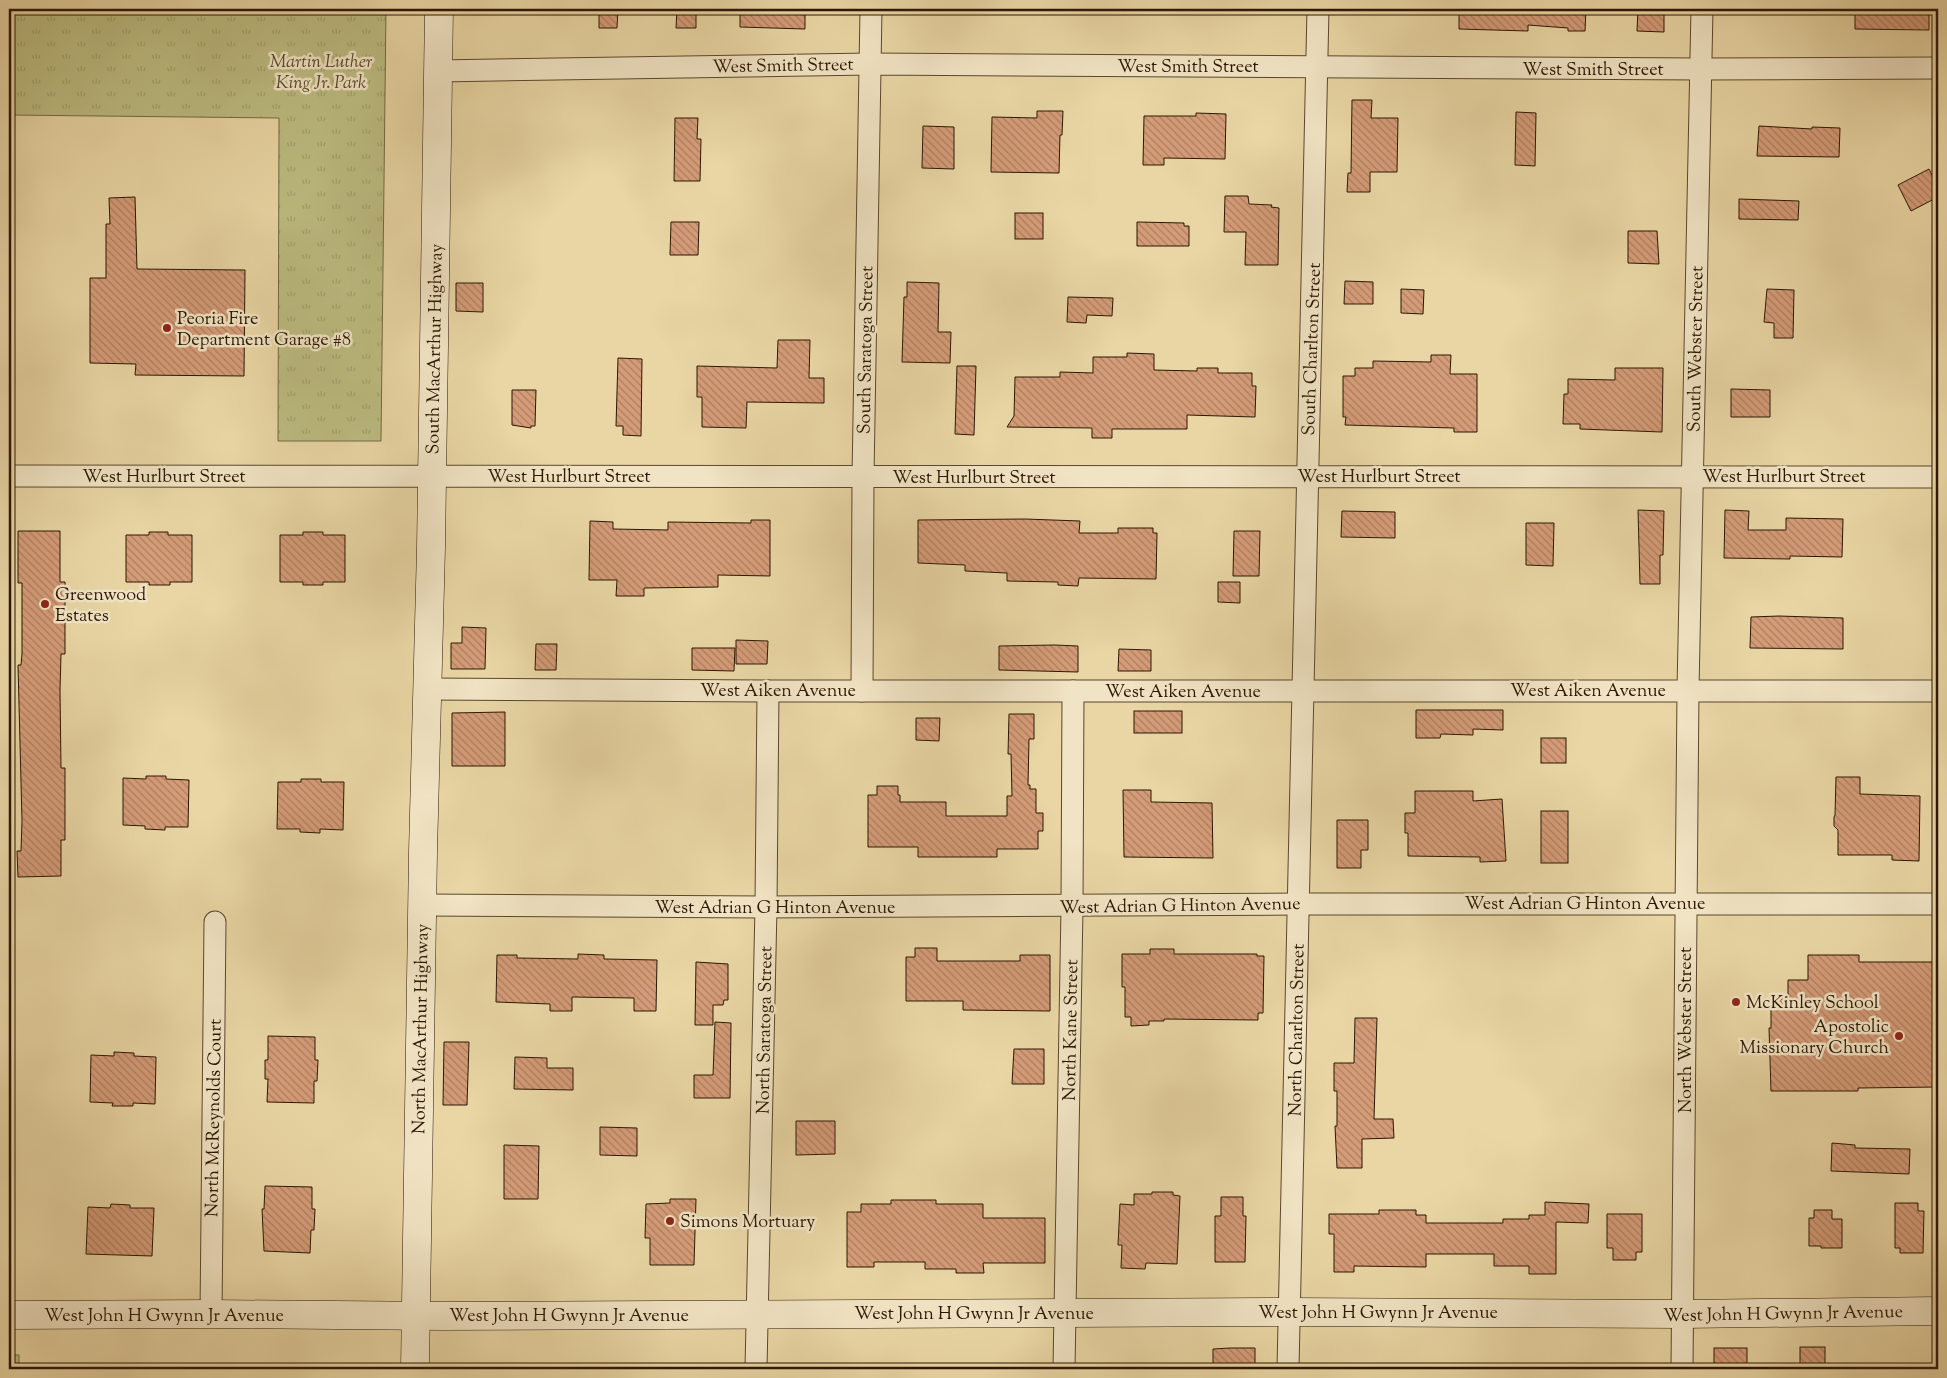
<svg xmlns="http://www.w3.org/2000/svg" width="1947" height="1378" viewBox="0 0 1947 1378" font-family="'Sorts Mill Goudy',serif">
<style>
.grass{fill:url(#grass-tufts);stroke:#746a42}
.building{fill:url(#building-back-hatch);stroke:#2c1704}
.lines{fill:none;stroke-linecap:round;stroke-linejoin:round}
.street-casing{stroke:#5b472c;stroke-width:23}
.secondary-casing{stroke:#2c1704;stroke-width:29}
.street{stroke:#f1e4c4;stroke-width:21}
.secondary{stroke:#f1e4c4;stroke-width:28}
.poi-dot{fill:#8f2418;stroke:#f1e4c4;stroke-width:2}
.labels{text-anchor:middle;stroke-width:5;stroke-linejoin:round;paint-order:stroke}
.park-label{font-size:18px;font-style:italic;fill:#57492a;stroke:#f1e4c4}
.street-label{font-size:18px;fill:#2c1704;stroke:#f1e4c4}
.poi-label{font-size:18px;fill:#2c1704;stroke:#f1e4c4;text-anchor:start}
</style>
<defs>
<pattern id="grass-tufts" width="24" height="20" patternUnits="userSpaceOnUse" patternTransform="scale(1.25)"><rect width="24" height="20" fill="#bcbc81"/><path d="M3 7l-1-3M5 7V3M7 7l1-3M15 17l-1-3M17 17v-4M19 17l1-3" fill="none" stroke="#a2a16e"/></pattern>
<pattern id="building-back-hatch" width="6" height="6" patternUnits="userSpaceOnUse" patternTransform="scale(1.25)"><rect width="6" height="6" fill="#d59c78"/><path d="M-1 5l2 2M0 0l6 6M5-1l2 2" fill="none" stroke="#ad7e60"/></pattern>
</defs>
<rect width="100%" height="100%" fill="#e9d6a4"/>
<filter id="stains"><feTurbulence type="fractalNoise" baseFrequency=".004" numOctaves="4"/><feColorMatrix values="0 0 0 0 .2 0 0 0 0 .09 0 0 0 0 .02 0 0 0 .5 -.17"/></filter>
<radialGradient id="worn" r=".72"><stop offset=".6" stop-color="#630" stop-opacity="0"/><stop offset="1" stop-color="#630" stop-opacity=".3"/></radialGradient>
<g class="grass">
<polygon points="9,9 386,9 381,441 278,441 279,118 9,115"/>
<rect x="9" y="1355" width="10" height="14"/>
</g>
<g class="building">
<polygon points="599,9 618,9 617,28 599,28"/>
<polygon points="677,9 696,9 696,28 676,28"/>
<polygon points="740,9 805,9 805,29 740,27"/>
<polygon points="1459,9 1586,9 1585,31 1568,31 1568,28 1528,25 1528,31 1459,29"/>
<polygon points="1638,9 1664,9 1664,32 1637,31"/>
<polygon points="1855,9 1929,9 1929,30 1855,29"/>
<polygon points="1352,100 1372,100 1371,118 1398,118 1397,172 1370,172 1370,192 1347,192 1348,173 1351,173"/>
<polygon points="1037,111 1063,111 1062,135 1060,135 1059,173 991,172 992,117 1037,118"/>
<polygon points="1516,112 1536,113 1535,166 1515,165"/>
<polygon points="1196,113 1226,114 1225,159 1164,158 1164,165 1143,165 1144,116 1196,116"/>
<polygon points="675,118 698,118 697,139 701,139 700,181 674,181"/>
<polygon points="923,126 954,127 954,169 922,168"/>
<polygon points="1759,126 1812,129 1812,127 1840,128 1839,157 1757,156"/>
<polygon points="1929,169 1938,187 1938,197 1911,211 1898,185"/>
<polygon points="1225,196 1248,196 1249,204 1272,205 1271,207 1279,208 1278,265 1245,265 1246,232 1224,232"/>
<polygon points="135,197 137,269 245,270 244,376 135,375 136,364 90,363 90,278 106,278 106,224 110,224 109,198"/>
<polygon points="1739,199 1799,201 1798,220 1739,219"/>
<rect x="1015" y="213" width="28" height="26"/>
<polygon points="671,222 699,222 698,255 670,255"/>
<polygon points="1137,222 1184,223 1184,226 1189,226 1189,246 1137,246"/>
<polygon points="1628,231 1657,231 1659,264 1628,263"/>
<polygon points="1345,281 1373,282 1373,304 1344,304"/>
<polygon points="907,282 939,283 938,332 951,332 950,363 902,362 904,297 907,297"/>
<polygon points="456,283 483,283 483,312 456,311"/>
<polygon points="1401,289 1424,290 1423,314 1401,313"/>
<polygon points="1767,289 1794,290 1793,338 1774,338 1774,323 1764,322"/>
<polygon points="1068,297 1113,298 1112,316 1087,315 1086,323 1067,322"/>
<polygon points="778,340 810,340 809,378 824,378 824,403 747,402 746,428 702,427 702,397 697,397 697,366 777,368"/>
<polygon points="1127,353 1154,354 1154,370 1197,371 1197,368 1218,368 1218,373 1252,373 1252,386 1256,386 1255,417 1187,415 1187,429 1112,429 1112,438 1092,438 1092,428 1007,427 1014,416 1015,377 1060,377 1060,372 1093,373 1093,357 1127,357"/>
<polygon points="1431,355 1451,355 1450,374 1477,374 1477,432 1454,432 1454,428 1345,425 1346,417 1343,417 1343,376 1355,376 1355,368 1373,368 1373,361 1431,362"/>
<polygon points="618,358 642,359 641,436 623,435 623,426 616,426"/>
<polygon points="957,366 976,366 974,435 955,434"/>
<polygon points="1615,368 1663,368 1662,432 1580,429 1580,424 1563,424 1564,394 1568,394 1568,379 1615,380"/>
<polygon points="1731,389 1770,390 1770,417 1731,417"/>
<polygon points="512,390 536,390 535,426 531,426 531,428 512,425"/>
<polygon points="1638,510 1664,511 1663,555 1660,555 1660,584 1640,584"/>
<polygon points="1725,510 1749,511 1748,530 1786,530 1786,518 1843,519 1842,557 1790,556 1790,559 1724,558"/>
<polygon points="1342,511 1395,512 1395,538 1341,537"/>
<polygon points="1025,519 1080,521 1079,533 1118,533 1118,528 1153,528 1153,533 1157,533 1156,579 1079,578 1078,586 1058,585 1058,582 1007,581 1007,573 965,571 965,565 918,563 918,520"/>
<polygon points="751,520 770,520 770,576 718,575 718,587 644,588 644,596 616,596 617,580 589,580 590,521 613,522 613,529 668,530 668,522 751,523"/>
<polygon points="1526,523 1554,523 1553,566 1526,565"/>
<polygon points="18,531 60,531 60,582 65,582 65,654 61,654 60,690 61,768 65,768 65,840 61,840 61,876 18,877 17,851 21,851 22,821 18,665 21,665 22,654 22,583 18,583"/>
<polygon points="1234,531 1260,531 1259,576 1233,576"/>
<polygon points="149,532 168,532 168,535 192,535 192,582 170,582 170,585 149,585 149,582 126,582 126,535 149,535"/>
<polygon points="303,532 323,532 323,535 345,535 345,582 323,582 323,585 303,585 303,582 280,582 280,535 303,535"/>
<polygon points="1218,582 1240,582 1240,603 1218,602"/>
<polygon points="1779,616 1843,618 1843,649 1750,648 1751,617"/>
<polygon points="462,627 486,628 485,669 451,669 451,643 462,643"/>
<polygon points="736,640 768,641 767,664 736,664"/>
<polygon points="536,644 557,644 556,670 535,670"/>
<polygon points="1055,645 1078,646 1078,672 999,670 999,646"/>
<polygon points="692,648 735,648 734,671 692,670"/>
<polygon points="1119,649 1151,650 1151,671 1118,671"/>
<polygon points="1416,710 1503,710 1503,730 1473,729 1473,735 1441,734 1440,738 1416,738"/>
<rect x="1134" y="711" width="48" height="22"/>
<polygon points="505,712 505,766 452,766 452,713"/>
<polygon points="1009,714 1034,714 1034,739 1029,739 1028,785 1030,785 1030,789 1036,789 1036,813 1043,813 1043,831 1038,831 1038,849 997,849 997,857 918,857 918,847 868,847 868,795 877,795 877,786 898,786 898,795 900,795 900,802 946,802 946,816 1007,816 1007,796 1012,796 1011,754 1008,754"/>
<polygon points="916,718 940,718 939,741 916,740"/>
<rect x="1541" y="738" width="25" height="25"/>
<polygon points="146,776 166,776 166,779 189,780 188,827 165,827 165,830 145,829 145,826 123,825 123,778 146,779"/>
<polygon points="1836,777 1860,777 1860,794 1920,796 1919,861 1892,860 1892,855 1838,855 1838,830 1834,826 1834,817 1835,815"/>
<polygon points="301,779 321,779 321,782 344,782 343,830 320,829 320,833 300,832 300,829 277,829 278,782 301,782"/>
<polygon points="1123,790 1151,790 1151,802 1212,803 1213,858 1124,857"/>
<polygon points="1415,791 1473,791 1473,801 1502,799 1506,861 1480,862 1480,857 1408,856 1408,833 1405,833 1405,813 1415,813"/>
<rect x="1541" y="811" width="27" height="52"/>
<polygon points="1337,820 1368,820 1368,850 1361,850 1361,868 1337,868"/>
<polygon points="915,948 937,948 937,961 1020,961 1020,955 1050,955 1050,1011 963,1010 963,1001 906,1001 906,957 915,957"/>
<polygon points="1150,949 1174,949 1174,954 1257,954 1257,956 1264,956 1263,1013 1258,1013 1258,1020 1164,1019 1164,1021 1149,1021 1149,1025 1131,1026 1131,1017 1125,1017 1125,987 1122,987 1122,954 1150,954"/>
<polygon points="578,954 604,955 604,959 657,960 656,1011 634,1011 634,998 572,997 572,1011 550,1011 550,1004 496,1002 497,955 517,955 517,958 578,959"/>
<polygon points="1808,955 1859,955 1859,962 1937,962 1938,1087 1858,1088 1858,1091 1771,1091 1769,1028 1771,1028 1771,999 1788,999 1788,980 1808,980"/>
<polygon points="696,962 728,964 728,1000 724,1000 723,1005 713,1005 713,1025 695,1025"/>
<polygon points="1355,1018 1377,1018 1374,1119 1393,1119 1394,1138 1362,1139 1362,1168 1337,1168 1335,1126 1337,1126 1337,1091 1334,1091 1334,1063 1354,1063"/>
<polygon points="715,1022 731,1023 730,1098 694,1098 694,1075 713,1075"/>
<polygon points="268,1036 315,1037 315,1060 318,1060 317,1081 314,1081 314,1103 267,1102 268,1079 265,1079 265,1060 268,1060"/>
<polygon points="444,1042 469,1042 467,1105 443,1105"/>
<polygon points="1014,1049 1044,1049 1044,1084 1012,1084"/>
<polygon points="114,1052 134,1053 134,1056 156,1057 155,1104 133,1103 133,1106 112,1106 113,1103 90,1102 91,1055 114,1056"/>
<polygon points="515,1057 547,1058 547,1068 573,1068 573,1090 514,1089"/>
<polygon points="796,1121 835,1121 835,1154 796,1155"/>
<polygon points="600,1127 637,1128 637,1156 600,1155"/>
<polygon points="1832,1143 1855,1145 1855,1148 1910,1149 1909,1174 1831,1171"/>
<polygon points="504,1145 539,1146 538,1199 504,1199"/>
<polygon points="265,1186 312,1187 312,1209 315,1209 314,1230 311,1230 310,1253 264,1251 262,1209 264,1209"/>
<polygon points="1152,1192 1173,1192 1173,1195 1180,1196 1177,1264 1146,1263 1145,1269 1121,1268 1122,1245 1118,1245 1120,1204 1134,1205 1134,1194 1152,1194"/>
<polygon points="1221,1197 1243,1197 1243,1216 1246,1216 1245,1262 1215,1262 1215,1216 1221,1216"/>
<polygon points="670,1199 696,1199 694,1265 650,1265 650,1238 645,1238 646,1204 670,1203"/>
<polygon points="891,1200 936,1200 936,1204 983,1204 983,1218 1045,1218 1045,1263 983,1263 984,1273 956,1273 956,1269 925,1269 925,1262 874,1262 874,1267 847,1267 847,1212 861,1212 861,1204 891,1204"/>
<polygon points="1545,1202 1589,1204 1588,1223 1556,1222 1556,1274 1529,1274 1529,1266 1494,1266 1494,1254 1426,1254 1426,1267 1354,1266 1354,1272 1334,1272 1334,1234 1329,1234 1329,1214 1379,1214 1379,1210 1416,1210 1416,1215 1426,1215 1426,1223 1503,1223 1503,1219 1529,1219 1529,1215 1545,1215"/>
<polygon points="1895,1203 1918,1203 1918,1211 1924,1211 1923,1253 1900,1253 1900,1248 1895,1248"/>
<polygon points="111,1204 130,1205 130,1208 154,1208 152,1256 86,1254 88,1207 110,1208"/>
<polygon points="1814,1210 1832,1210 1832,1219 1842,1219 1842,1248 1821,1248 1821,1246 1809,1246 1809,1218 1814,1218"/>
<polygon points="1607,1214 1642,1214 1642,1252 1636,1252 1636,1260 1613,1260 1613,1248 1607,1248"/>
<rect x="1800" y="1347" width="25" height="22"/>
<polygon points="1230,1348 1255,1348 1255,1369 1213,1369 1213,1349"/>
<rect x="1714" y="1348" width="33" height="21"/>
</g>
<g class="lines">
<defs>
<g id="street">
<polyline points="438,71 870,64 1701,69 1938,68"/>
<polyline points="9,476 1938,477"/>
<polyline points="428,689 768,691 1938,691"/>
<polyline points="862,691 863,477 871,9"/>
<polyline points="422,905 766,907 1299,904 1938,904"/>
<polyline points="211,1314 215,922"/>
<polyline points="756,1369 766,907 768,691"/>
<polyline points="1064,1369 1072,907 1073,691"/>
<polyline points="1288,1369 1318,9"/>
<polyline points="1682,1369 1688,690 1702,9"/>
</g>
<g id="secondary">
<polyline points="9,1315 211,1314 443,1316 1289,1312 1683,1314 1938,1311"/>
<polyline points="415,1369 423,852 431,548 439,9"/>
</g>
</defs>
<use href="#street" class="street-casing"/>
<use href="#secondary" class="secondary-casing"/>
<use href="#street" class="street"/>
<use href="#secondary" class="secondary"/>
</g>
<g class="poi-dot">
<circle cx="167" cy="328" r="5"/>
<circle cx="45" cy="604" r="5"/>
<circle cx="1736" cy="1002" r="5"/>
<circle cx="1899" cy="1036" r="5"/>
<circle cx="670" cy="1221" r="5"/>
</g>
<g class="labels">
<g class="park-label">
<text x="321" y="67">Martin Luther<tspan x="321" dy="21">King Jr. Park</tspan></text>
</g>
<g class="street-label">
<text transform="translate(783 65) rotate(-1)" y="6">West Smith Street</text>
<text x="1188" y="72">West Smith Street</text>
<text x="1593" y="75">West Smith Street</text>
<text transform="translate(434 349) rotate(-89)" y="6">South MacArthur Highway</text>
<text transform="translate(1311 349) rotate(-88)" y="6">South Charlton Street</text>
<text transform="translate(1695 349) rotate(-89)" y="6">South Webster Street</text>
<text transform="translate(865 350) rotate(-89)" y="6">South Saratoga Street</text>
<text x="164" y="482">West Hurlburt Street</text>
<text x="569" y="482">West Hurlburt Street</text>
<text x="1379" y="482">West Hurlburt Street</text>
<text x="1784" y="482">West Hurlburt Street</text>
<text x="974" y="483">West Hurlburt Street</text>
<text x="778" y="696">West Aiken Avenue</text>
<text x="1588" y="696">West Aiken Avenue</text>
<text x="1183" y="697">West Aiken Avenue</text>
<text x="1585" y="909">West Adrian G Hinton Avenue</text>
<text transform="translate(1180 905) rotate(-1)" y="6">West Adrian G Hinton Avenue</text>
<text x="775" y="913">West Adrian G Hinton Avenue</text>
<text transform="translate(420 1029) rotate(-89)" y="6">North MacArthur Highway</text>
<text transform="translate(764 1030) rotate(-89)" y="6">North Saratoga Street</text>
<text transform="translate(1070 1030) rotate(-89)" y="6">North Kane Street</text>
<text transform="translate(1296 1030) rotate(-89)" y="6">North Charlton Street</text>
<text transform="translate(1685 1030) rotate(-90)" y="6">North Webster Street</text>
<text transform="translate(213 1118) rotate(-89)" y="6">North McReynolds Court</text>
<text x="1378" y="1318">West John H Gwynn Jr Avenue</text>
<text x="974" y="1319">West John H Gwynn Jr Avenue</text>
<text transform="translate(1783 1313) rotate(-1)" y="6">West John H Gwynn Jr Avenue</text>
<text x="164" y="1321">West John H Gwynn Jr Avenue</text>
<text x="569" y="1321">West John H Gwynn Jr Avenue</text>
</g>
<g class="poi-label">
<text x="177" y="324">Peoria Fire<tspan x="177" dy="21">Department Garage #8</tspan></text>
<text x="55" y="600">Greenwood<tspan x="55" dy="21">Estates</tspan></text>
<text x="1746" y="1008">McKinley School</text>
<text x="1889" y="1032" text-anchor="end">Apostolic<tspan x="1889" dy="21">Missionary Church</tspan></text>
<text x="680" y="1227">Simons Mortuary</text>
</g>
</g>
<rect width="1947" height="1378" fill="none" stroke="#e9d6a4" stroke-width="30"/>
<rect x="10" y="10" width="1927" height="1358" fill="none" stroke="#2c1704" stroke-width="2.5"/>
<rect x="15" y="15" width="1917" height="1348" fill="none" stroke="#2c1704"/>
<rect width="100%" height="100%" filter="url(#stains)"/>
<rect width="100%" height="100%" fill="url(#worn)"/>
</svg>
